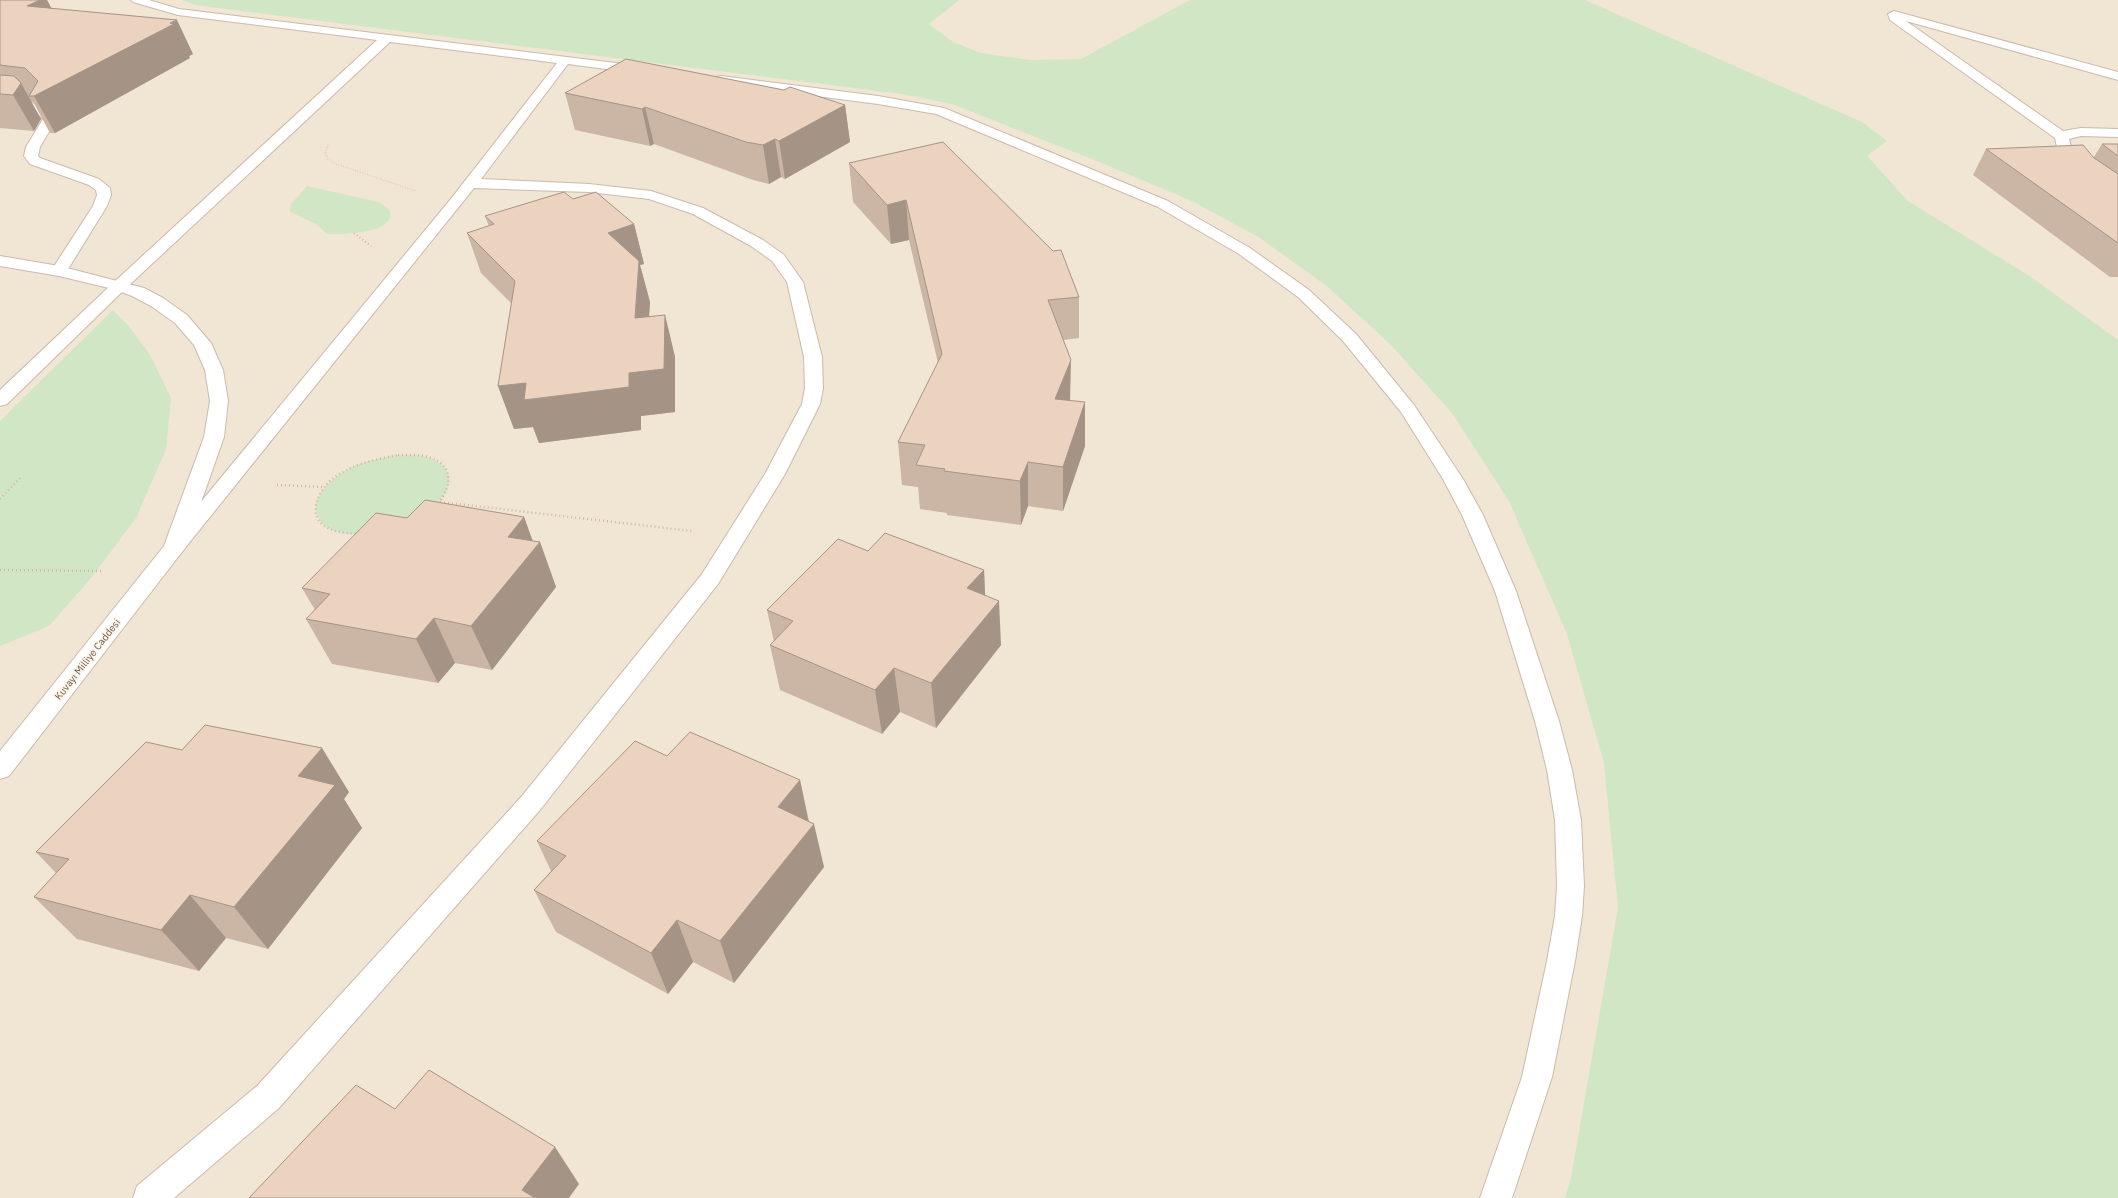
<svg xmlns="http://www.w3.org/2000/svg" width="2118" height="1198" viewBox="0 0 2118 1198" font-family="'IBM Plex Sans',sans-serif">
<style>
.residential{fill:#f1e5d4}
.green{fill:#d1e6c5}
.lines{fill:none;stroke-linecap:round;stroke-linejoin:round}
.service-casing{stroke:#cabbad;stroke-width:2}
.minor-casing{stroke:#cabbad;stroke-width:2}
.tertiary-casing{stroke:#cabbad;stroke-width:2}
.path-far2{stroke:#d1b7a3;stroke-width:1.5;stroke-dasharray:0.5 2;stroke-linecap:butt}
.path-far1{stroke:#d1b7a3;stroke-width:2;stroke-dasharray:1 2.5;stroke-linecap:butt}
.path{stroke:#d1b7a3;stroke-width:2.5;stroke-dasharray:1 3;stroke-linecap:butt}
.service{fill:#fff;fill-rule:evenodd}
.minor{fill:#fff;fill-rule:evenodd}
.tertiary{fill:#fff;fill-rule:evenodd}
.wall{fill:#cbb5a4}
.shaded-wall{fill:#a59486}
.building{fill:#ecd3bf;stroke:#a59486}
.labels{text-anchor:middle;stroke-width:3.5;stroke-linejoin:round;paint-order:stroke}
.street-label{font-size:10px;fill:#705b4d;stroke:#fdf7eb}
</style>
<rect width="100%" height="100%" fill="#faf3e5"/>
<rect class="residential" x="0" y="0" width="2118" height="1198"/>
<g class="green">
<polygon points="183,0 959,0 929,24 953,42 981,53 1030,60 1081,59 1190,0 1585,0 1862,122 1887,141 1867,156 1908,201 2031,277 2118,340 2118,1198 1565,1198 1571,1178 1618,908 1604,763 1567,634 1509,501 1452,413 1391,345 1328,287 1260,238 1194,202 1097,161 952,104 902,94 195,5"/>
<path d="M307 186 378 202C384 205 392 209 390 217 386 234 341 234 327 234L316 224 290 212 291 204Z"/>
<polygon points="113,310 128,325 150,355 171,398 166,449 136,518 91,578 49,626 0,646 0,421"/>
<path d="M398 455C410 455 423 454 434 460 463 474 445 500 426 514 421 518 363 534 356 534 346 534 329 532 322 523 302 499 336 474 357 465 370 460 384 457 398 455Z"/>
</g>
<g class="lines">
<defs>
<path id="service" d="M1894 11 2118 72V80L1906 21 2063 131 2081 128 2118 129V137L2081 136 2069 139C2076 169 2093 178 2118 195V206L2113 205 2080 182 2059 156 2055 138 1890 20 1888 14Z"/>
<g id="minor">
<polygon points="131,0 149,0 179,9 648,67 650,70 648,73 644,74 568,64 481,179 589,184 651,191 703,208 763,240 784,255 803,282 822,357 823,388 820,404 785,474 718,584 540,810 279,1108 174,1198 133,1198 137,1186 257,1086 522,796 702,574 765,474 802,404 805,388 804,357 787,282 772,261 751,246 693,214 649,199 589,192 474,188 181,553 174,555 167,553 163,548 167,543 450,200 557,63 390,42 125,289 7,404 0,406 0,390 113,283 377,40 178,15 133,2"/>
<polygon points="721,76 878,96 944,108 1168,201 1250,248 1309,290 1356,334 1414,405 1463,479 1483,515 1516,591 1559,721 1572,770 1581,820 1584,886 1582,916 1575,961 1552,1077 1512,1198 1480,1198 1522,1077 1547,961 1555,916 1557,886 1555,820 1547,770 1535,721 1495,591 1462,515 1443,479 1401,412 1343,341 1298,297 1239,254 1158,207 936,114 878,104 716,83 715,80 716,77"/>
<polygon points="0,99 44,105 57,118 40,147 38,156 40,158 99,179 110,188 111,195 107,206 65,274 53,274 51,271 93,206 97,195 96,190 89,185 30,164 24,156 26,147 43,119 35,111 0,107"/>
</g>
<polygon id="tertiary" points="0,256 59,266 125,283 144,288 163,298 187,315 211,343 223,370 228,401 224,437 185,548 9,776 0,779 0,751 164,546 204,437 210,401 205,370 194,345 175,323 151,306 132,296 113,289 59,276 0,266"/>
</defs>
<use href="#service" class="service-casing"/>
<use href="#minor" class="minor-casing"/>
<use href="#tertiary" class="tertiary-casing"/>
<polyline class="path-far2" points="328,145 325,153 328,159 336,164 416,191"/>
<polyline class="path-far1" points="354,233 371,246"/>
<g class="path">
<path d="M398 455C409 455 421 454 431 458 458 467 449 494 433 509 414 525 387 534 362 534 351 534 336 533 326 527 305 515 320 487 335 477 353 464 377 459 398 455Z"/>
<polyline points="277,485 324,487"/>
<polyline points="0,499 22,476"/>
<polyline points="440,502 692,531"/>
<polyline points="0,570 103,571"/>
</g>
<use href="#service" class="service"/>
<use href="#minor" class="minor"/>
<use href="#tertiary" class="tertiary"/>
</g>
<g class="wall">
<polygon points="0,0 51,8 193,54 189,56 190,58 55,133 50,133 33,102 31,102 41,119 34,131 0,128"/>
<polygon points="565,93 845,105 850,142 785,179 781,177 769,184 753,180 654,144 650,146 575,130"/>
<polygon points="2102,144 2118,144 2118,277 2110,277 1973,175 1986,149 2094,157"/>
<polygon points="849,163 1079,297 1079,338 1063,340 1070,401 1085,446 1063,511 1028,506 1021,525 947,515 947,513 920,509 918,487 902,485 898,442 938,363 909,240 891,244 853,202"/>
<polygon points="573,199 634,224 644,264 640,265 650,302 649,317 665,315 675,357 675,412 641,416 641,430 539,443 533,427 514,429 498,386 512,304 481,273 467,233 489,226 485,216"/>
<polygon points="524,517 533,541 540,542 556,587 492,670 455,663 438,683 332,664 306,619 315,610 302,588 407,518"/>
<polygon points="868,551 984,570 985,595 1001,645 936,728 900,712 882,734 780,690 770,645 774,642 767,610"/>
<polygon points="667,756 800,780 809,821 824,867 734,983 693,962 668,994 556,932 534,890 551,871 537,841"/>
<polygon points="349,792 344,799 362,828 268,949 226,938 199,971 77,939 34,897 56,873 36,852"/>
</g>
<g class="shaded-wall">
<polygon points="38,0 47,0 63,29 27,6"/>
<polygon points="177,20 193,54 189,56 190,58 55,133 34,96"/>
<polygon points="21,83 41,119 34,131 13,95"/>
<polygon points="845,105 850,142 785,179 779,141"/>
<polygon points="645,107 654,144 650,146 642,109"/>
<polygon points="775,139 781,177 769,184 763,145"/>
<polygon points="906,200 909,240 891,244 887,205"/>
<polygon points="634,224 644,264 640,265 650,302 646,360 608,233"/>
<polygon points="665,315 675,357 675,412 641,416 641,430 539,443 533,427 514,429 498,386 629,373"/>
<polygon points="1071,360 1070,402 1055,399"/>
<polygon points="1085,402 1085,446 1063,511 1063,467"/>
<polygon points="1028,462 1028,506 1021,525 1020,481"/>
<polygon points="524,517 535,548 540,542 556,587 492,670 471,626 508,537"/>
<polygon points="984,570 986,614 967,588"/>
<polygon points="999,601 1001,645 936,728 931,683"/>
<polygon points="434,618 455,663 438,683 416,639"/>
<polygon points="894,668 900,712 882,734 875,690"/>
<polygon points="322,748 349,792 344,799 362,828 268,949 234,907 298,776"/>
<polygon points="800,780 809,824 778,807"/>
<polygon points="814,824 824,867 734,983 720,941"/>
<polygon points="190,895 226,938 199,971 161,930"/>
<polygon points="677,920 693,962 668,994 651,953"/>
<polygon points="555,1147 579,1184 569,1198 529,1198 522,1190"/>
</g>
<g class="building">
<polygon points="0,0 40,0 27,6 177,20 170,23 174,24 34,96 29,96 38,81 25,68 0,65"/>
<polygon points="626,59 784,90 790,87 845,105 779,141 775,139 763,145 746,142 645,107 642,109 565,93"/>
<polygon points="0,75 14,76 21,83 13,95 0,94"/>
<polygon points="943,142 1053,251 1061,250 1079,297 1048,300 1071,360 1055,399 1085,402 1063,467 1028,462 1020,481 944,471 945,469 916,465 925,445 898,442 942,354 906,200 887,205 849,163"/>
<polygon points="2102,144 2118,144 2118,156"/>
<polygon points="2083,145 2094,158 2118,174 2118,243 1986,149"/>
<polygon points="564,192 573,199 596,192 634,224 608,233 639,261 635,318 665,315 664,369 629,373 629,387 524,400 526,383 498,386 515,281 467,233 494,224 485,216"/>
<polygon points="425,500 524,517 508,537 540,542 471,626 434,618 416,639 306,619 330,594 302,588 376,513 407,518"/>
<polygon points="885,533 984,570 967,588 999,601 931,683 894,668 875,690 770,645 793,621 767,610 838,539 868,551"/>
<polygon points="205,725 322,748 298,776 335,785 234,907 190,895 161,930 34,897 69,859 36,852 146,742 182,750"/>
<polygon points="690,732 800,780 778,807 814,824 720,941 677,920 651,953 534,890 566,856 537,841 635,741 667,756"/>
<polygon points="429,1070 555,1147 522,1190 535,1198 249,1198 356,1085 395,1109"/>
</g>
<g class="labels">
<g class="street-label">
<text transform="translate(87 659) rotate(-52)" y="4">Kuvayı Milliye Caddesi</text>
</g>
</g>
</svg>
